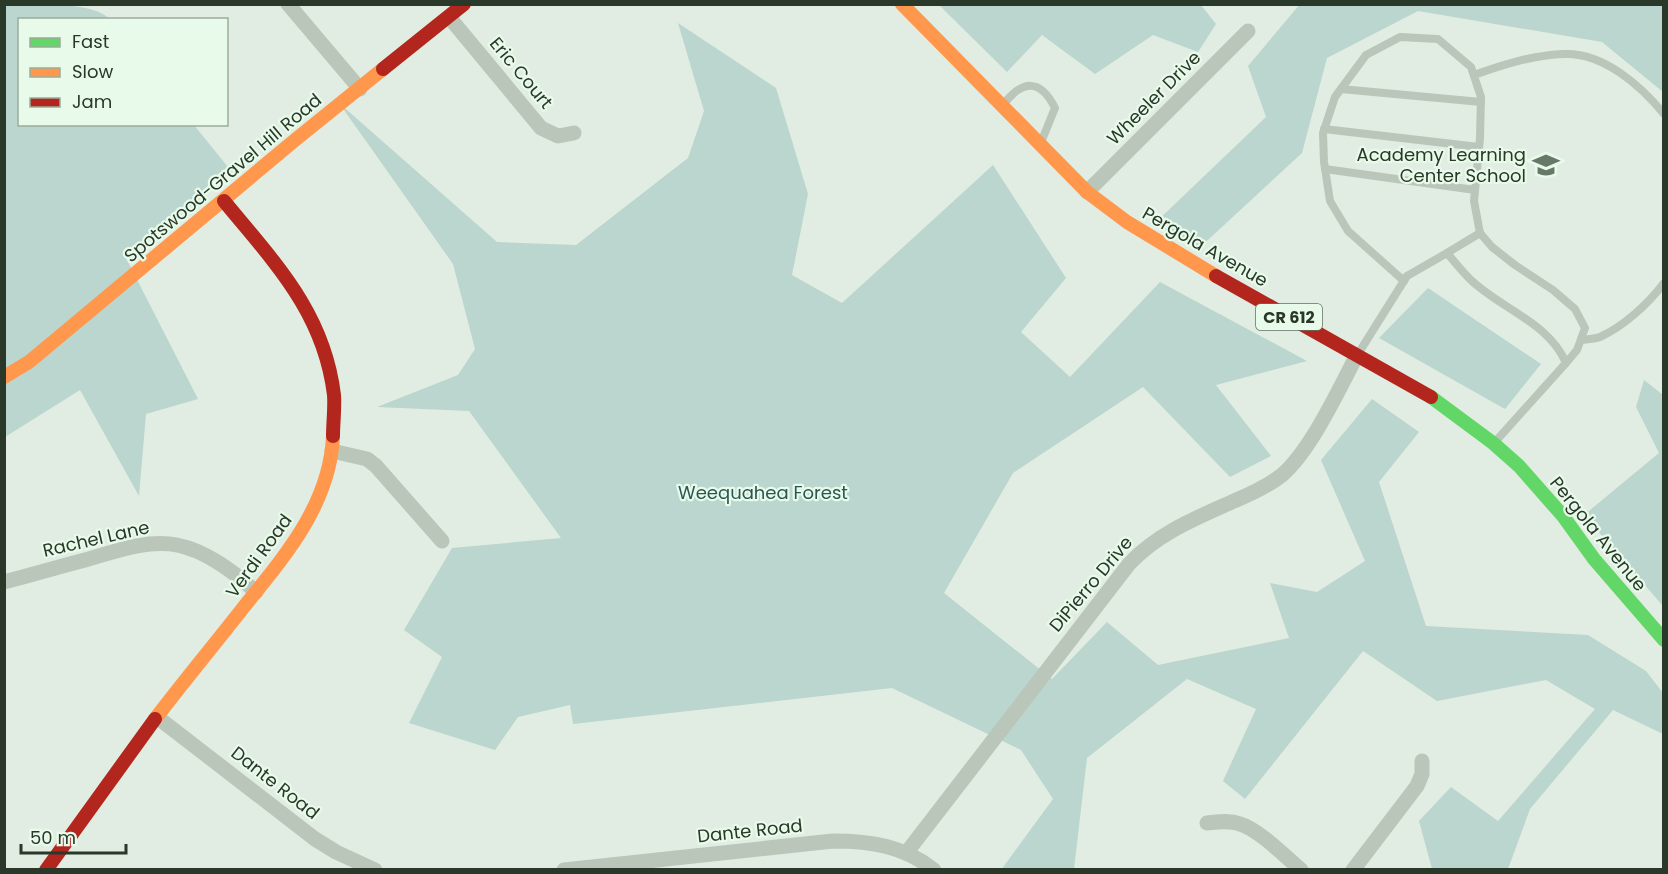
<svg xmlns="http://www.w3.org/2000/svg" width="1668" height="874" viewBox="0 0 1668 874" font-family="Poppins,sans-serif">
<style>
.green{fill:#bad6cf}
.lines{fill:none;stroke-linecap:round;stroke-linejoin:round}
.lane{stroke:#bac6ba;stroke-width:8}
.street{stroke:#bac6ba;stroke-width:15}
.fast{stroke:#63d668;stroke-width:14}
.slow{stroke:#ff974d;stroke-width:14}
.jam{stroke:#b3261e;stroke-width:14}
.labels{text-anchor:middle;stroke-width:4.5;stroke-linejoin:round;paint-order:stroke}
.shield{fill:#e8faea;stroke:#627262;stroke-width:1.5}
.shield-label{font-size:16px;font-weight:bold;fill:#293828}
.street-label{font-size:18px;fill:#293828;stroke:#e8faea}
.poi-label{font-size:18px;fill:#293828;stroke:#e8faea;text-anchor:end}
.park-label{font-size:18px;fill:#2a5754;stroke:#e8faea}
</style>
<rect width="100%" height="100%" fill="#e1ede2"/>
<g class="green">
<polygon points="1300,4 1663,5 1663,92 1602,42 1418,11 1327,58 1302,153 1197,250 1155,223 1266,117 1248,66"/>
<path d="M5 5C32 5 91 0 110 19L20 20V124L194 125 232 172 126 258 198 399 146 414 139 496 80 390 5 437Z"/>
<polygon points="939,5 1201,5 1216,24 1198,52 1153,35 1095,74 1042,35 1007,72"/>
<polygon points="678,23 776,88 808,194 792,275 842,303 993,165 1066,278 1021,332 1070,377 1160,282 1307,361 1216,385 1271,456 1230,477 1143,387 1013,473 944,593 1052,679 1107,622 1158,665 1289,638 1270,583 1317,592 1365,561 1321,460 1372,399 1419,432 1379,482 1426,626 1588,635 1646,671 1663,693 1663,734 1613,710 1530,809 1508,869 1432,869 1419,821 1451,787 1498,821 1595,709 1546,680 1437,701 1363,651 1245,799 1223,781 1256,709 1187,679 1087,758 1074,869 1001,870 1053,799 1021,750 892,688 573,724 570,705 518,717 495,750 409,723 442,657 404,630 452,548 561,538 469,411 377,407 458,375 475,349 453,264 339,103 497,242 576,245 688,158 704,111"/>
<polygon points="1428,288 1541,364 1505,409 1379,338"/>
<polygon points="1644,380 1663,395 1663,606 1584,515 1659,453 1636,407"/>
</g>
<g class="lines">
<g class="lane">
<path d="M1474 75C1502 65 1533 55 1564 54 1603 52 1641 86 1664 114"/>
<polyline points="1341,89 1481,102"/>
<path d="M1003 105C1022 80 1040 78 1055 108L1042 140"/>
<polyline points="1324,129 1479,147"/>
<polyline points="1325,169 1475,190"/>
<polyline points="1447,253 1480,233"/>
<polyline points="1404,281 1348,231 1330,201 1324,162 1323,133 1335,97 1366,55 1400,37 1438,39 1471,67 1481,97 1480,138 1474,201 1480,233 1492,247 1515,265 1553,290 1575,309 1585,328 1577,350 1566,363"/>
<path d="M1581 340C1587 339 1595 339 1600 337 1624 326 1648 304 1664 283"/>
<path d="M1358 354 1407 276 1447 253C1455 262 1463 273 1472 281 1502 309 1549 323 1566 363L1495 442"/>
</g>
<g class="street">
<polyline points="288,4 360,89"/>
<polyline points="449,17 541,128 558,136 574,133"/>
<polyline points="1087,192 1248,31"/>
<polyline points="332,451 367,459 376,466 442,541"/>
<path d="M4 582C31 575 58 567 85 560 113 552 147 539 177 545 207 551 234 572 256 592"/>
<polyline points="157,717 315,839 336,852 375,870"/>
<path d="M1207 823C1218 822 1229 820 1240 824 1258 829 1286 857 1301 870"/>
<path d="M907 852 1129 564C1158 533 1196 518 1234 501 1251 494 1268 486 1282 475 1311 450 1339 389 1357 355"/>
<path d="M564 870 833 841C871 841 904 846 934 870"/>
<polyline points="1353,870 1417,786 1422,774 1422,761"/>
</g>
<polyline class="fast" points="1431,397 1493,443 1519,466 1563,516 1594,559 1664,640"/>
<g class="slow">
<polyline points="902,4 1087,192 1127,222 1216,276"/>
<polyline points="4,377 29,362 295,140 383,69"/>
<path d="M155 719C184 681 214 645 243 608 284 557 330 505 333 436"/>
</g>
<g class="jam">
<polyline points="383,69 464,4"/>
<path d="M224 201C274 262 324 312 334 395 335 408 333 423 333 436"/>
<polyline points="1216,276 1431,397"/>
<polyline points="46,870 155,719"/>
</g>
</g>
<defs>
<symbol id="school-bare" viewBox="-9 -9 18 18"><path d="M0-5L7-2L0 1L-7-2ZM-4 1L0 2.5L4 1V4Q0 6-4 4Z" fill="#697769" stroke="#e8faea" stroke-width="2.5" paint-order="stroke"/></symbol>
</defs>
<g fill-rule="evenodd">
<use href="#school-bare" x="1527" y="146" width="38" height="38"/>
</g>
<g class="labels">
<rect class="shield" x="1256" y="304" width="66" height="26" rx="4.5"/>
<g class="shield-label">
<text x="1289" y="323">CR 612</text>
</g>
<g class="street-label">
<text transform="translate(521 73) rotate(50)" y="6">Eric Court</text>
<text transform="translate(1154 98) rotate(-45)" y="6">Wheeler Drive</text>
<text transform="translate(223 178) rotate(-40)" y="6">Spotswood-Gravel Hill Road</text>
<text transform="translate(1205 247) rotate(30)" y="6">Pergola Avenue</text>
<text transform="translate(1598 534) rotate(51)" y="6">Pergola Avenue</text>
<text transform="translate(96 539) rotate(-13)" y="6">Rachel Lane</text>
<text transform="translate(259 556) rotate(-54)" y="6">Verdi Road</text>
<text transform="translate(1091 584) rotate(-50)" y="6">DiPierro Drive</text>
<text transform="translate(275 783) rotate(38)" y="6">Dante Road</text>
<text transform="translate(750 831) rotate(-6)" y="6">Dante Road</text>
</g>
<g class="poi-label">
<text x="1526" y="161">Academy Learning<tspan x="1526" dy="21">Center School</tspan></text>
</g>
<g class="park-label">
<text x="763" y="499">Weequahea Forest</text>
</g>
</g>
<rect width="1668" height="874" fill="none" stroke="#293828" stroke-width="12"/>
<rect x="18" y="18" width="210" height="108" fill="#e8faea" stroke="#9cac9c" stroke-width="1.5"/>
<rect x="30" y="38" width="30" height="9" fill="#63d668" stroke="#9cac9c" stroke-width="1.5"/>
<text x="72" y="48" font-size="18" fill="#293828">Fast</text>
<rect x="30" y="68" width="30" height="9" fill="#ff974d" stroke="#9cac9c" stroke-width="1.5"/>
<text x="72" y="78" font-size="18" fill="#293828">Slow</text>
<rect x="30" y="98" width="30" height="9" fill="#b3261e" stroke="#9cac9c" stroke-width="1.5"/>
<text x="72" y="108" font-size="18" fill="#293828">Jam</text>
<path d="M21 844v9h105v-9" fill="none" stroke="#293828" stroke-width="3"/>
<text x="30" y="844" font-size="18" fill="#293828" stroke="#e8faea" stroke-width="4.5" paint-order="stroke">50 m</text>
</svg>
